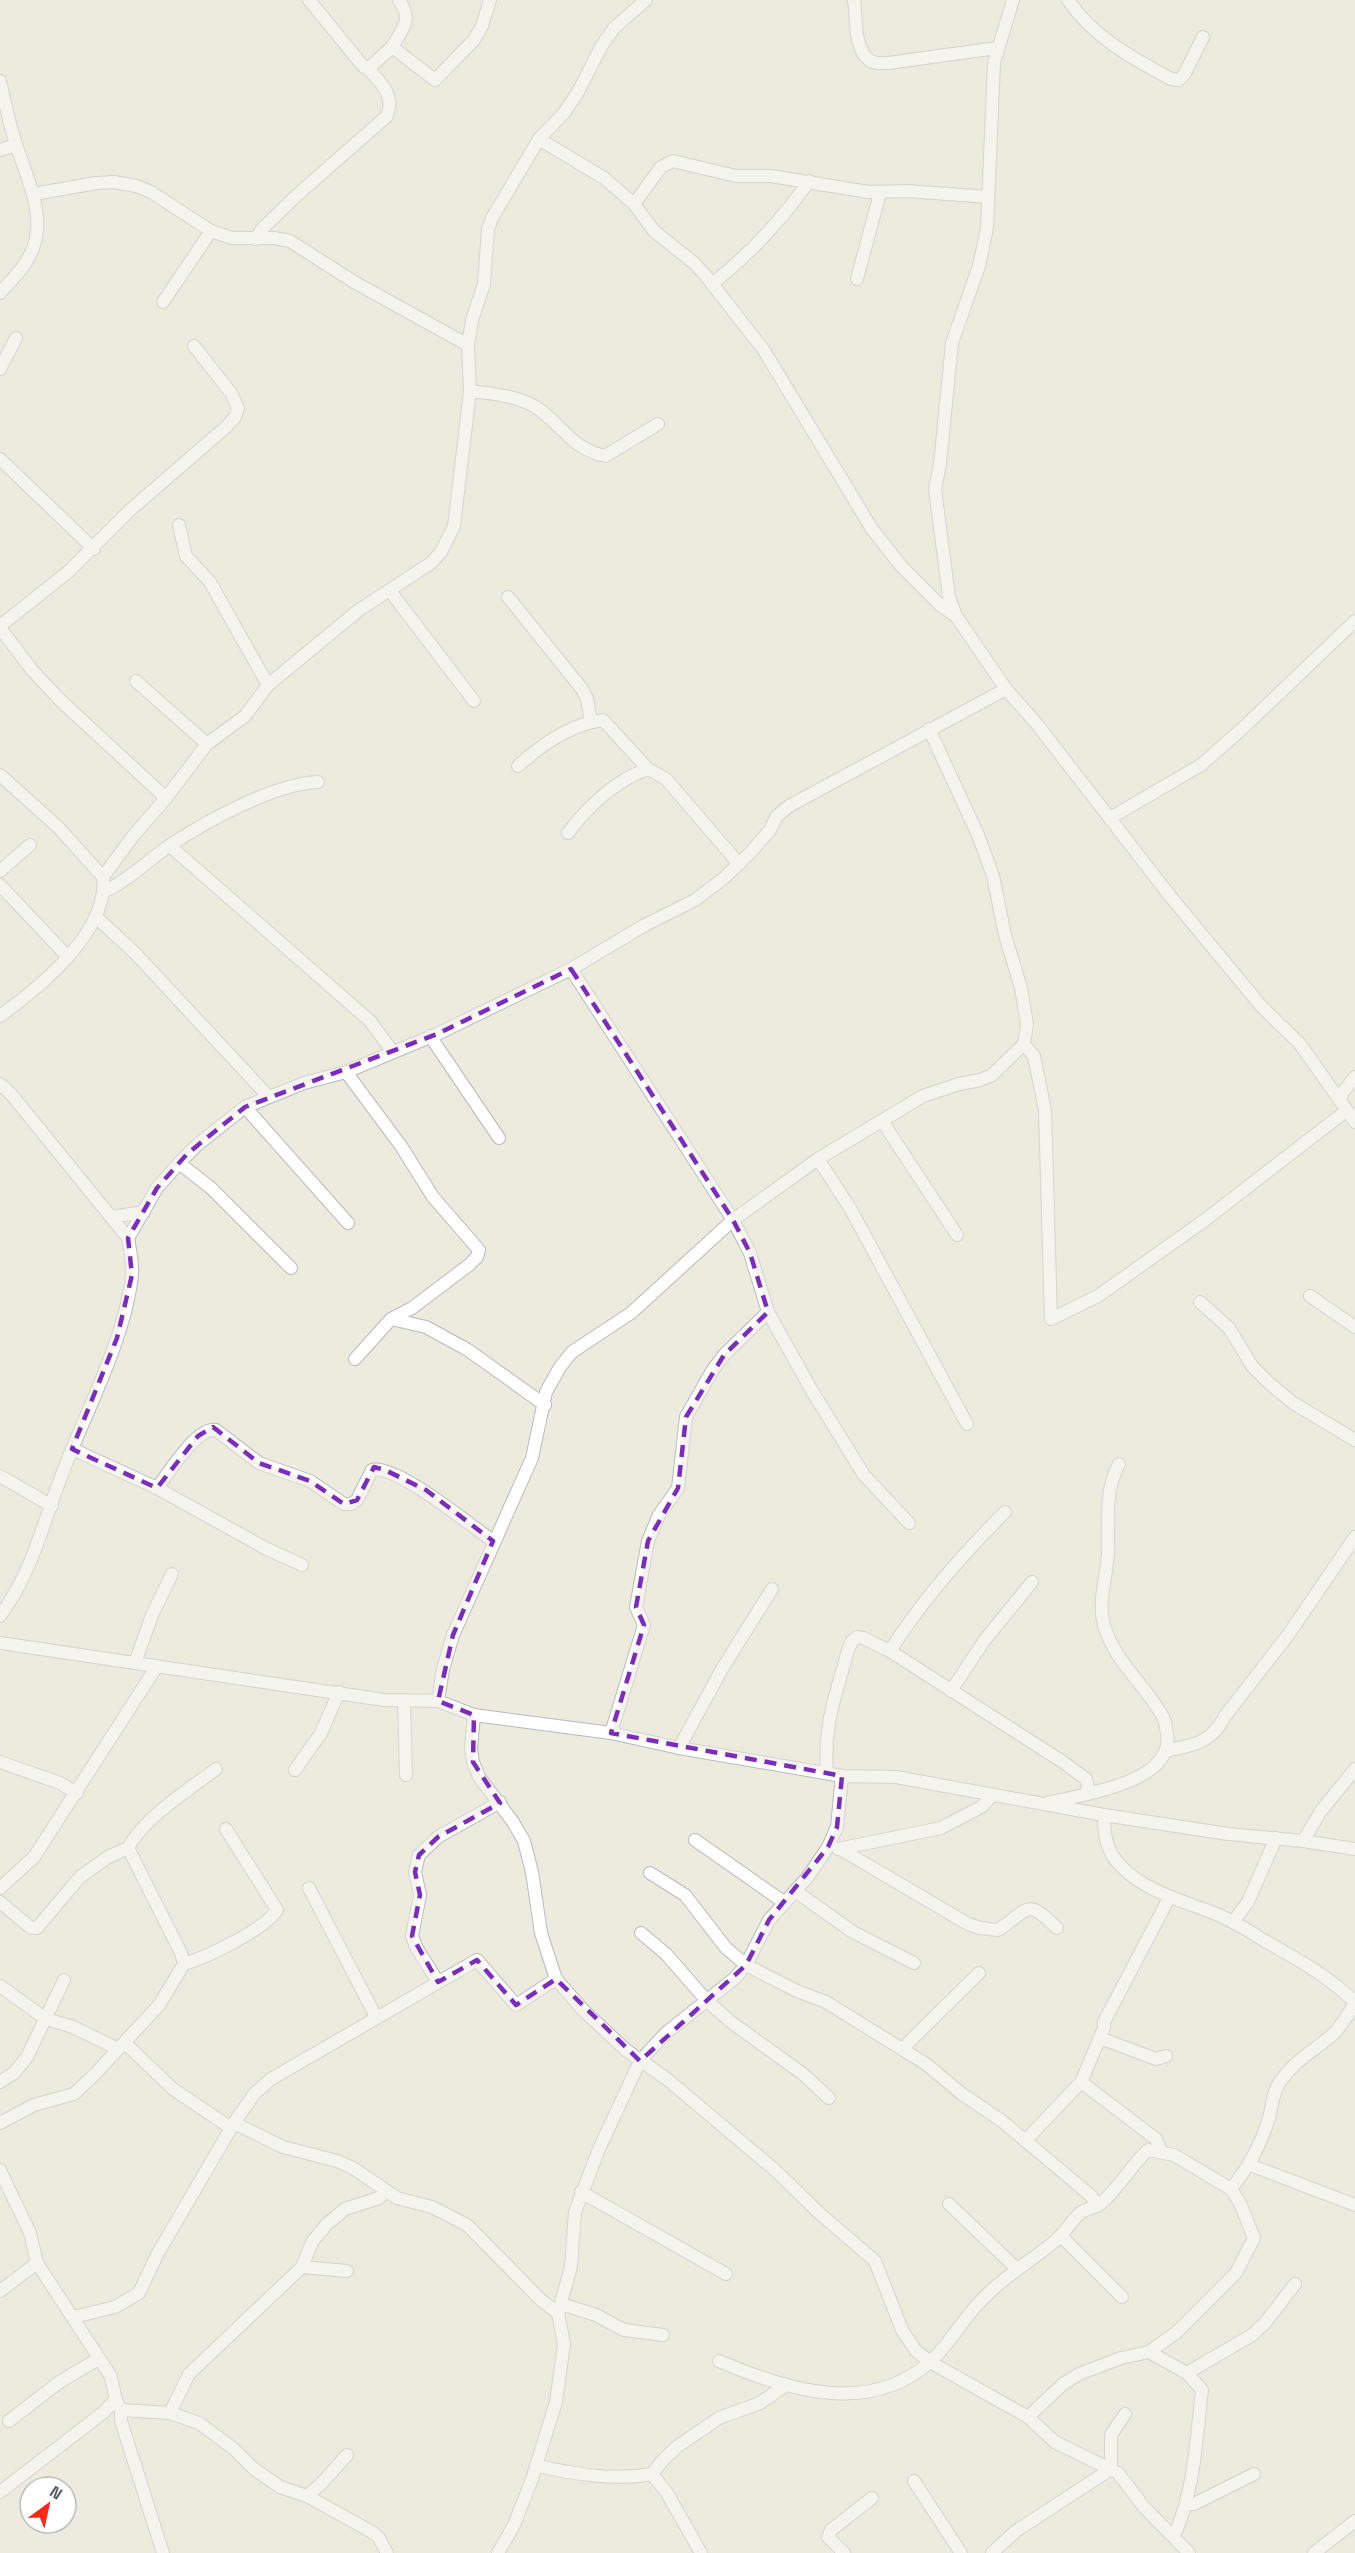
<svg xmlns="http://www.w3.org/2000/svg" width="1355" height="2553" viewBox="0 0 1355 2553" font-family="'Space Grotesk',sans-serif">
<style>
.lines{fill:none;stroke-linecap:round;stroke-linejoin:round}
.minor-casing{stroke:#b7babf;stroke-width:14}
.minor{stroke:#fff;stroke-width:12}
.marked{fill:none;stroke:#7b2cbf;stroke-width:4.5;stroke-dasharray:12 8;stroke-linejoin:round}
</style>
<rect width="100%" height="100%" fill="#edeade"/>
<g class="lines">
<defs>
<g id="minor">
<polyline points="309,0 363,66 368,69 392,47 435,80 474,40 482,26 490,0"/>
<path d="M854 0C857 18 853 47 869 60 874 64 882 63 888 63L997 48"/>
<polyline points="1013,0 994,63 987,228 979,266 952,343 940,464 935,489 949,597 956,616 1006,689 1036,723 1170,896 1261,1006 1300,1044 1355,1122"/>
<path d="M1068 0C1093 37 1132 58 1171 79L1179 80 1184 75 1203 37"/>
<path d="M392 47C403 28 413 20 399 0"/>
<path d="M0 81C5 102 9 123 16 144 26 176 46 214 33 248 27 266 12 279 0 293"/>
<polyline points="539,139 604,178 634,204 654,231 694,263 705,275 763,349 872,529 901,566 940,605 956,616"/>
<polyline points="0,150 16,145"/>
<polyline points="34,194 96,183 114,182 136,186 151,192 211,231 232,238 274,238 290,241 354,282 468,345"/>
<polyline points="634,204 661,167 673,161 736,176 771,176 868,192 907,191 988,197"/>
<path d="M256 239 262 229 296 196 387 116C395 95 382 84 368 69"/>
<polyline points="857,279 880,193"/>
<path d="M712 284C750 254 781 221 809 181"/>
<polyline points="163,302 211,231"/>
<polyline points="0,369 16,338"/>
<path d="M470 391C492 394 514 395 534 406 562 423 569 448 605 456L658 424"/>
<polyline points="0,459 94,549"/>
<polyline points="179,525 186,556 210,582 268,685"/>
<polyline points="390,591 474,701"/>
<polyline points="508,597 582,689 587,699 591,722"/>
<polyline points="0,626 68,572 129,511 226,427 235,417 238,408 231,393 194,346"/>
<polyline points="0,628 32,670 60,700 166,798"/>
<polyline points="136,681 207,744"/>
<path d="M518 766C541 745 571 724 603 720L648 769"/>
<polyline points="0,775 58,827 103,877"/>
<polyline points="1110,818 1201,765 1244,727 1355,621"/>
<path d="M568 833C587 807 617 779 648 769L666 779 739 864"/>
<polyline points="170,846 370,1021 392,1051"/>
<polyline points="0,871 30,845"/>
<polyline points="0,885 68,957"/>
<path d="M105 891C129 880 147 861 169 846 206 821 274 784 318 782"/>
<polyline points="97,918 134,952 268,1096"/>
<polyline points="571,969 733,1220 750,1253 768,1312 812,1391 864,1475 909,1523"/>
<path d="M0 1016C40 987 109 931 103 877L133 836 166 798 207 744 245 716 268 685 359 610 431 563 441 552 454 526 470 391 468 345 472 320 484 284 488 229 492 218 539 139 564 113 578 92 601 47 614 28 646 0"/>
<polyline points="430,1036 499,1138"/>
<polyline points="1024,1044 1034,1056 1045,1110 1051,1319 1098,1296 1205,1220 1346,1111"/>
<polyline points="346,1072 401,1146 433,1197 479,1250 477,1257 469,1265 412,1308 391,1319 355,1359"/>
<path d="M0 1084 11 1094 128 1238C130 1250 133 1263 132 1275 125 1339 87 1409 64 1469 43 1522 34 1569 0 1616"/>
<polyline points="1340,1099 1343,1092 1355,1077"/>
<polyline points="245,1107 348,1223"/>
<polyline points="882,1121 957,1235"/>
<polyline points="818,1159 850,1208 967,1424"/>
<polyline points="179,1163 211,1188 291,1268"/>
<polyline points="111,1217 144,1212"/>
<polyline points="128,1238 157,1188 179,1163 197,1145 245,1107 304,1083 346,1072 437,1034 571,969 645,925 695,900 724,878 750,853 770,830 777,816 789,806 1006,689"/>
<polyline points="1310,1296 1355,1327"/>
<polyline points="1200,1302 1229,1328 1252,1366 1269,1383 1293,1403 1355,1440"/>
<polyline points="391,1319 426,1327 468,1350 545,1405"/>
<polyline points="72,1449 157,1488 265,1548 302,1565"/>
<polyline points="0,1476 52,1506"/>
<path d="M157 1488C169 1473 196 1427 216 1430L259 1463 310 1481 344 1504H351L357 1500 372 1470C395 1463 471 1526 493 1541"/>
<polyline points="0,1643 384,1700 438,1701 474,1715 611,1733 679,1748 842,1776 896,1777 1104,1815 1228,1834 1303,1841 1355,1849"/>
<path d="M890 1651C922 1600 962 1555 1005 1512"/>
<polyline points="135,1663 152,1615 172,1574"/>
<polyline points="951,1691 984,1641 1032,1582"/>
<polyline points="404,1700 406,1775"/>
<polyline points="438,1701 443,1669 453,1635 532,1458 546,1392 560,1367 572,1352 631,1313 733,1220 818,1159 923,1096 959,1084 980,1080 992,1075 1024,1044 1027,1024 1021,988 1005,935 993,876 978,835 929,729"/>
<polyline points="474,1715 471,1748 473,1762 479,1777 513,1822 524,1841 532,1872 541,1933 556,1979 583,2010 626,2050 668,2080 776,2171 818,2212 875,2261 902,2330 916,2351 930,2362 1028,2417 1055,2442 1118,2473 1144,2507 1189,2553"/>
<polyline points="611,1733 644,1625 636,1607 648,1541 659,1515 678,1488 686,1417 712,1371 724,1355 768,1312"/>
<polyline points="679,1748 722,1669 772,1589"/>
<path d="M1165 1751C1193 1745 1211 1744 1225 1716L1288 1635 1355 1537"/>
<polyline points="0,1762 60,1783 77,1793"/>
<polyline points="295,1770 321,1733 339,1692"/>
<path d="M827 1773C823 1724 836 1696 848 1650L852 1641 857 1637 863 1638 890 1651 1063 1762 1086 1779 1089 1793"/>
<path d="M1047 1803C1080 1795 1175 1783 1167 1734 1166 1729 1166 1722 1163 1717 1145 1684 1115 1663 1104 1625 1097 1600 1108 1575 1108 1549 1109 1517 1104 1493 1119 1464"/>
<path d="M1104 1815C1104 1834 1106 1851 1120 1865 1147 1894 1187 1901 1221 1916 1236 1923 1251 1932 1265 1941 1297 1959 1328 1976 1355 2002"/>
<polyline points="695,1840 785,1903"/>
<polyline points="1303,1841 1321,1811 1355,1769"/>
<polyline points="838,1849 941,1828 981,1807 992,1796"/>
<path d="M842 1850 968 1924 980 1928 998 1930C1030 1909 1025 1897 1057 1928"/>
<polyline points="650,1873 685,1895 726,1948 746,1965 797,1991 826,2002 926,2064 962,2094 1002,2121 1090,2195 1098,2205"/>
<polyline points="0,1888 34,1857 157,1666"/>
<polyline points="309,1888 376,2017"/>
<polyline points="795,1891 853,1932 914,1963"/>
<polyline points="0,1902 31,1928 37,1928 80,1877 108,1857 128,1848"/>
<polyline points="1233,1922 1248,1902 1276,1838"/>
<polyline points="641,1933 666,1954 707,2001 731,2022 803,2074 829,2098"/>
<path d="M184 1964C207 1957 264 1930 277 1910L226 1829"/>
<polyline points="438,1982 416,1947 412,1936 420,1895 415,1872 419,1855 438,1837 500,1802"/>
<polyline points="0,1986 46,2019 73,2027 118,2049"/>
<polyline points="1100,2038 1156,2059 1166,2056"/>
<polyline points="125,2043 173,2089 231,2128"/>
<polyline points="902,2049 979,1973"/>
<polyline points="0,2082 14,2073 27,2057 64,1980"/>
<polyline points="1081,2082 1156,2139 1161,2151"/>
<path d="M0 2123 34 2105 74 2094 96 2073 159 2005 184 1964 181 1953 128 1848C144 1818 188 1790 216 1769"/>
<polyline points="234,2123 283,2147 337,2161 353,2168 397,2198 432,2207 467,2225 541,2300 558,2313"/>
<polyline points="1025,2141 1081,2082 1104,2028 1104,2022 1169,1898"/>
<polyline points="1250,2165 1355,2205"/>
<path d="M0 2170 30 2233 37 2263 110 2375C115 2388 113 2399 121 2410L170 2413 189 2374 302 2267 347 2271"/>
<path d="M1231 2189C1248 2168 1260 2147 1268 2121 1273 2107 1271 2095 1280 2082 1294 2061 1312 2052 1331 2036 1341 2028 1348 2014 1355 2003"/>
<polyline points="581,2192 726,2274"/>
<polyline points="949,2204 1017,2269"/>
<polyline points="1061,2236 1122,2297"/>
<polyline points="302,2267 312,2242 327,2224 345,2209 379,2198 387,2191"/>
<polyline points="0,2291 37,2263"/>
<polyline points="561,2304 596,2315 624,2330 663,2335"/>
<polyline points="74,2317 115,2307 139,2293 158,2253 234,2123 254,2094 271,2079 477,1960 516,2005 556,1979"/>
<path d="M1149 2352 1187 2373 1202 2390C1196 2440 1195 2489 1174 2536"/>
<path d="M719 2361C786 2390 871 2417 932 2360 950 2343 961 2322 978 2304 1000 2279 1030 2262 1055 2241 1066 2233 1072 2218 1083 2211 1088 2208 1095 2208 1100 2204 1119 2189 1130 2166 1148 2150L1174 2155 1231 2189 1240 2203 1254 2238 1236 2273 1177 2332 1149 2352 1121 2358 1079 2374 1063 2384 1028 2417"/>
<polyline points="1187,2373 1252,2335 1265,2323 1295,2284"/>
<polyline points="121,2410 121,2421 163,2553"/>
<polyline points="170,2413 199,2423 234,2449 254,2469 280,2487 307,2496 372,2532 379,2538 387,2553"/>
<polyline points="9,2421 58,2383 98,2359"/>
<path d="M537 2466C576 2474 613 2481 652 2474L663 2460 678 2446 719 2418 760 2403 786 2385"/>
<polyline points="652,2474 667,2493 701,2553"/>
<polyline points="914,2481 961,2553"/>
<polyline points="0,2492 104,2412 114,2401"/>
<polyline points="307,2496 321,2484 347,2455"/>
<polyline points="1187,2504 1194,2504 1254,2474"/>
<polyline points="498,2553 514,2525 532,2479 556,2402 564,2344 558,2313 571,2267 575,2212 599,2149 640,2061 666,2033 735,1978 746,1965 769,1920 807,1878 828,1847 837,1827 842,1776"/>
<polyline points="844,2553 828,2537 831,2530 872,2498"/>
<polyline points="992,2553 1016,2531 1111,2469 1111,2435 1125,2414"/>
<polyline points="1314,2553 1355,2521"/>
</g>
</defs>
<use href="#minor" class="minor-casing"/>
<use href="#minor" class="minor"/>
</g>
<path d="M0 0H1355V2553H0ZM571 969 733 1220 750 1253 768 1312 724 1355 686 1417 678 1488 648 1541 636 1607 644 1625 611 1733 842 1776 837 1827 828 1847 769 1920 746 1965 640 2061 556 1979 516 2005 477 1960 438 1982 412 1936 420 1895 415 1872 419 1855 438 1837 500 1803 473 1762 474 1715 438 1701 453 1635 493 1541 426 1490 385 1470 374 1467 357 1500 344 1504 310 1481 259 1463 213 1427 198 1436 157 1488 72 1449 117 1338 132 1275 128 1238 157 1188 187 1154 245 1107 437 1034Z" fill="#edeade" fill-opacity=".55" fill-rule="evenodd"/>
<path class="marked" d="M571 969 733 1220 750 1253 768 1312 724 1355 686 1417 678 1488 648 1541 636 1607 644 1625 611 1733 842 1776 837 1827 828 1847 769 1920 746 1965 640 2061 556 1979 516 2005 477 1960 438 1982 412 1936 420 1895 415 1872 419 1855 438 1837 500 1803 473 1762 474 1715 438 1701 453 1635 493 1541 426 1490 385 1470 374 1467 357 1500 344 1504 310 1481 259 1463 213 1427 198 1436 157 1488 72 1449 117 1338 132 1275 128 1238 157 1188 187 1154 245 1107 437 1034Z"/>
<g transform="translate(48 2505) rotate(33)"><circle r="28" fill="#ffffff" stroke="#bcbec0" stroke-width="1.5"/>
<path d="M0-4.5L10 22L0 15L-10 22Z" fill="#fa2a17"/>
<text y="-9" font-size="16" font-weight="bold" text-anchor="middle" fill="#575c61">N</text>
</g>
</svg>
